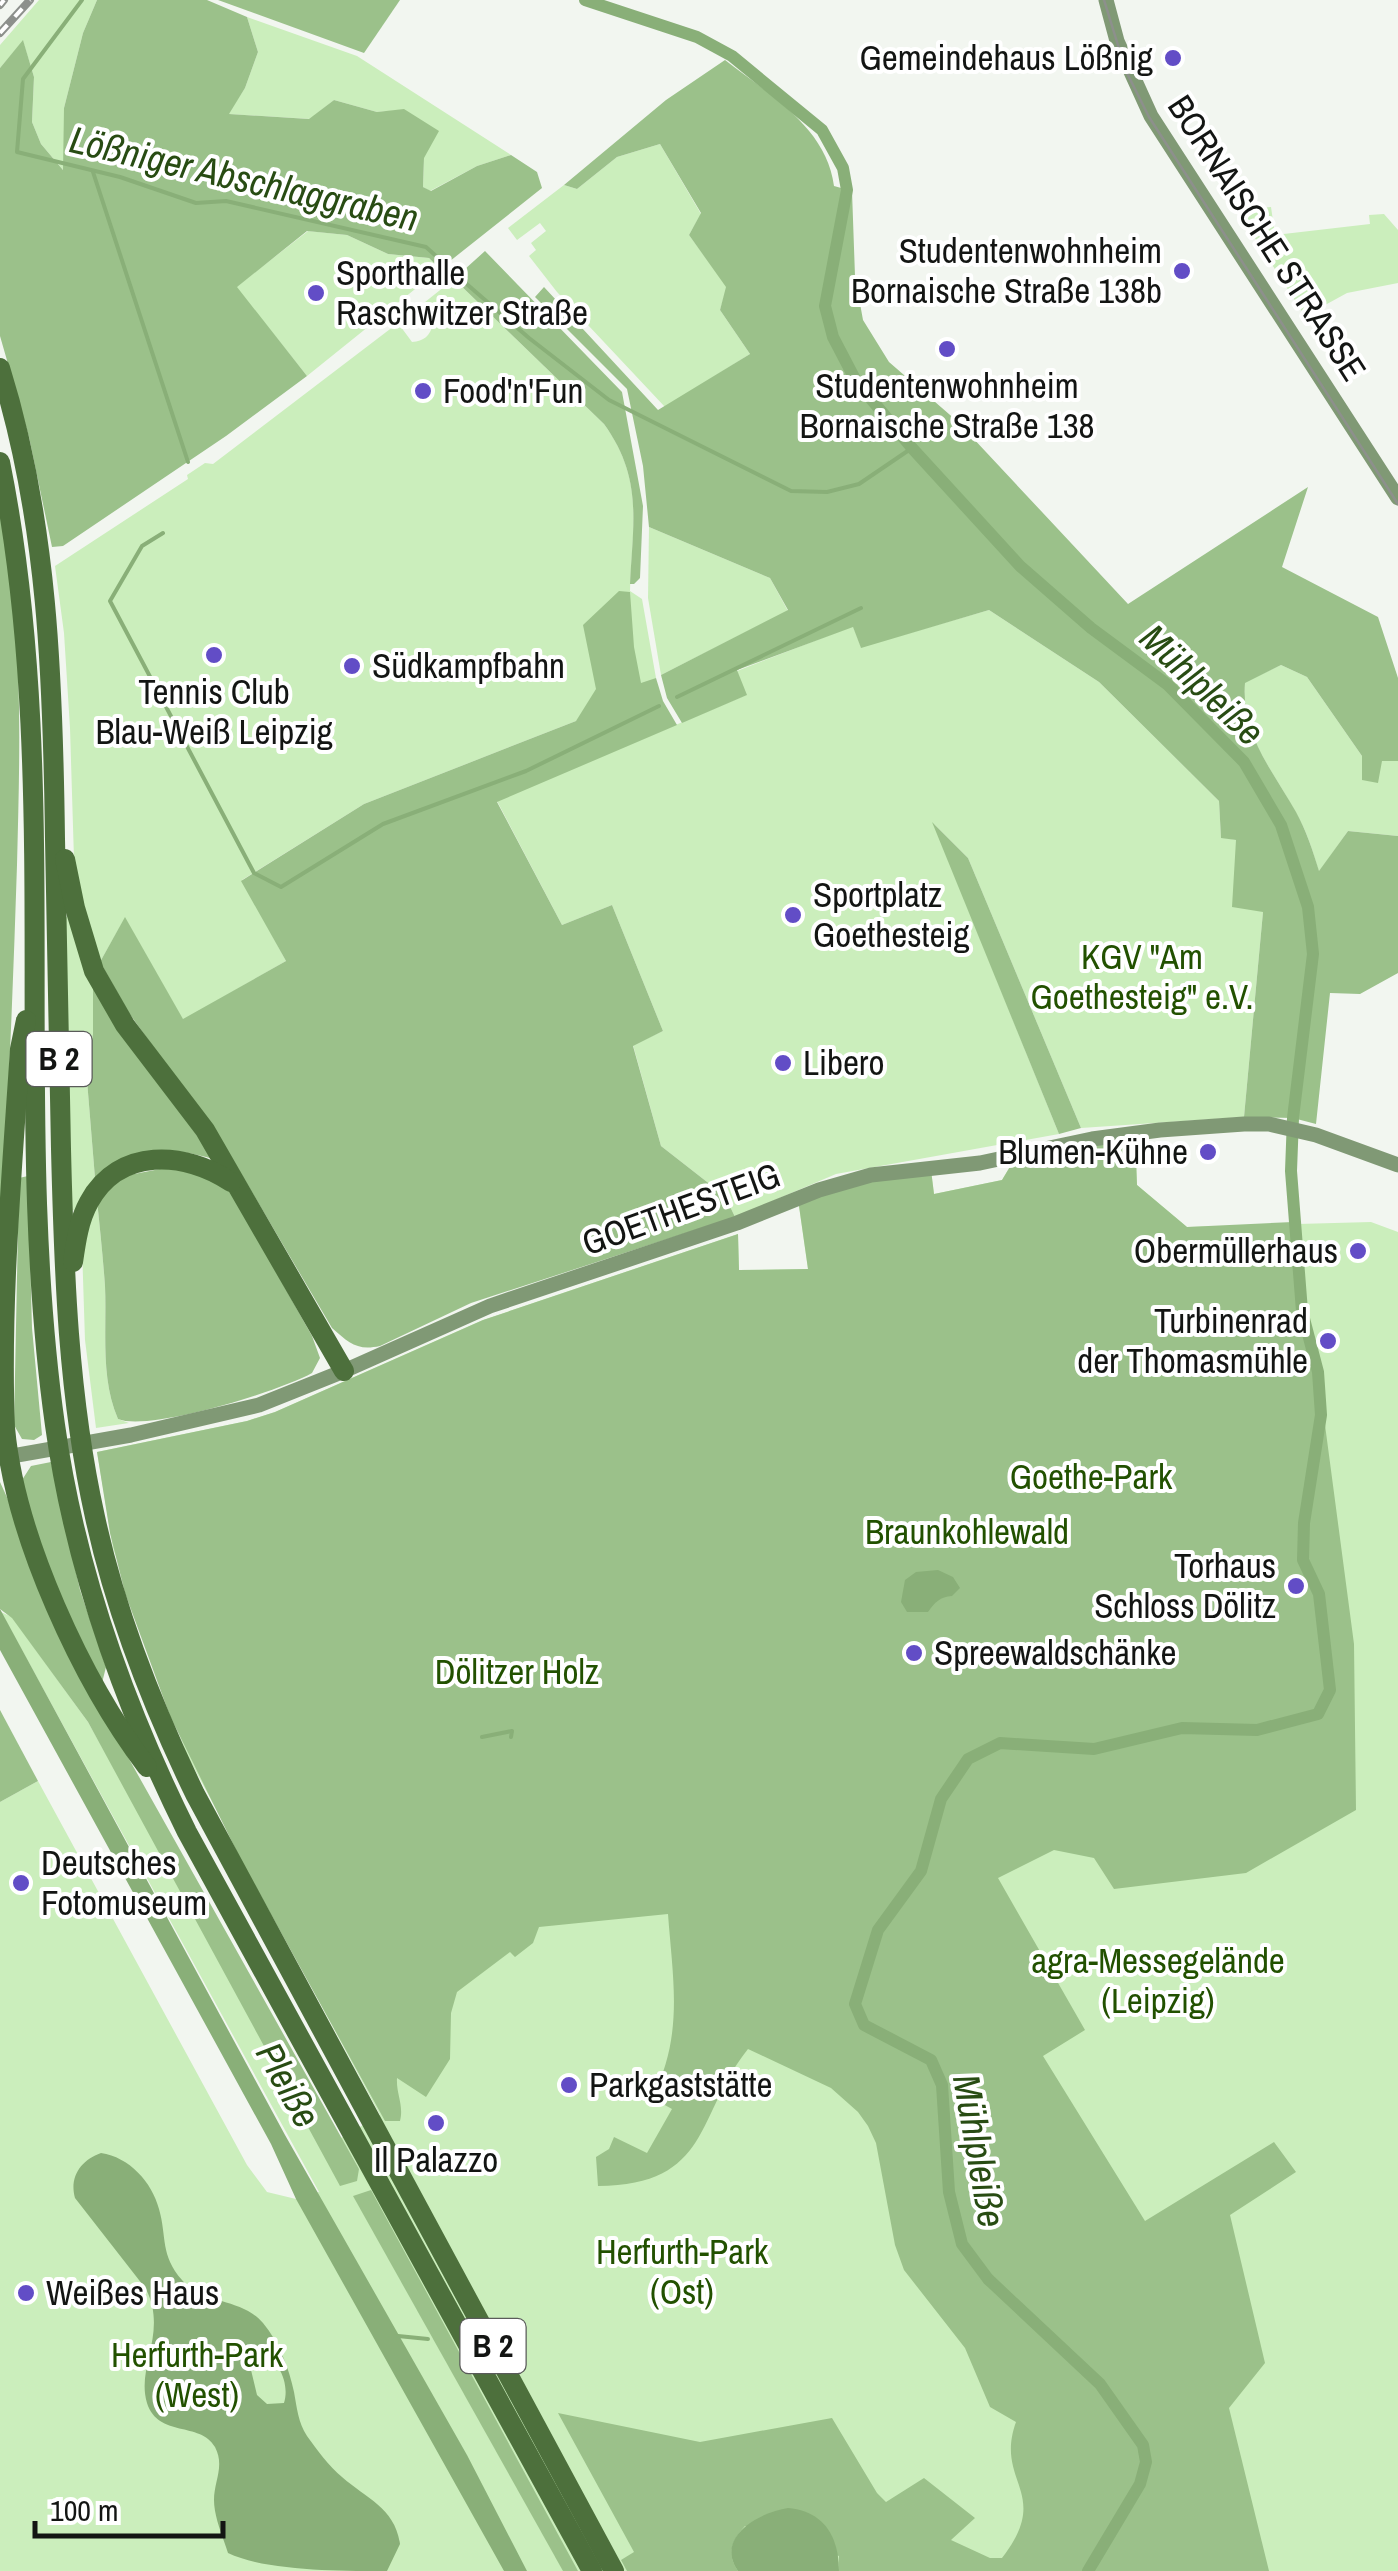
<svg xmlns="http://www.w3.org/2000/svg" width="1398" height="2571" viewBox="0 0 1398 2571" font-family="'Archivo Narrow',sans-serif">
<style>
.green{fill:#cbeebc}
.forest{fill:#9bc18a}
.water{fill:#89af78;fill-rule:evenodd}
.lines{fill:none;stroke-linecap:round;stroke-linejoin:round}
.stream{stroke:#89af78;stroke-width:4}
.canal{stroke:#89af78;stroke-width:12}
.secondary{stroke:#809975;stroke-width:15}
.highway{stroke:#4d703c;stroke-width:20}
.tram{stroke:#8d908c;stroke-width:2.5}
.rail-casing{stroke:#8d908c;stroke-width:8}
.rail{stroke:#fff;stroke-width:4;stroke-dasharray:11;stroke-linecap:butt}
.poi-dot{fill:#624dc6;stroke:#fff;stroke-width:4}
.labels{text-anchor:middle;stroke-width:8;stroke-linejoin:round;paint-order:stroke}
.shield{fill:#fff;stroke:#5a5b5a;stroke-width:2.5}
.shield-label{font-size:32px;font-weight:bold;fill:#131513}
.poi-label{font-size:35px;fill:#131513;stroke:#fff;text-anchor:start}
.street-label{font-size:35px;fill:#131513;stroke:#fff}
.park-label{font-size:35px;fill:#225100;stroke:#fff}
.water-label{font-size:38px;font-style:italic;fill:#284c13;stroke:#fff}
</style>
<rect width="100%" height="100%" fill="#f2f6f0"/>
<g class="green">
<polygon points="39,0 97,0 83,33 64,108 64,171 41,144 32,122 34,77 23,41 0,68 0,45"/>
<polygon points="247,17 357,56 511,155 477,166 430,191 423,187 424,158 404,110 377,112 334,100 310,119 228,114 245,88 258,52"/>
<polygon points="660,144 701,214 689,235 727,287 720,310 750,354 665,407 557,292 529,256 536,250 531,243 546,231 540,223 517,240 508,228 564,185 577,189 617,157"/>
<polygon points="1271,207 1275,235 1370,224 1369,215 1384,214 1398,230 1398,283 1347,293 1305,316 1237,210"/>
<polygon points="308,231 347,235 388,254 429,258 440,269 307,376 236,287"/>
<path d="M454 279 604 424C645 480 632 527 630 591L642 599 656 678 576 721 364 804 242 880 286 961 183 1020 125 918 100 962 81 901 74 859 70 728 64 633 55 566 188 479 187 475 205 463 213 464 398 323 412 342C424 341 430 336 433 324L420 306Z"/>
<polygon points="649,527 770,578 788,611 661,675 648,598"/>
<polygon points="989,610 1099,682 1219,801 1221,837 1236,840 1263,912 1244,1117 1081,1128 968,858 934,824 1059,1134 836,1174 735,1217 725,1196 661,1146 633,1045 663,1031 612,905 562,925 497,801 746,695 737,671 853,626 861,647"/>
<path d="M1281 665 1307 677 1362 756 1398 761V836L1348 831 1319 872C1313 852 1307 831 1296 813 1272 768 1240 735 1245 682Z"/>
<polygon points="65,917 71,917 93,981 93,1034 86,1068 95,1178 75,1211 72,1210"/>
<polygon points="1135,1133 1137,1185 1187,1227 1371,1222 1398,1232 1398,2571 0,2571 0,1802 38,1781 247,2165 267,2192 296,2199 319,2192 1,1612 12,1617 88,1722 157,1845 359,2169 341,2138 380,2115 186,1753 113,1548 97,1452 247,1421 275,1412 483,1320 738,1234 739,1270 808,1269 798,1199 931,1170 934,1194 1002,1180 1017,1155"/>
<path d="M97 1200C100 1229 103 1258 105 1286 107 1329 100 1378 118 1419L129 1423 96 1428 85 1340 82 1247Z"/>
</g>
<g class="forest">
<polygon points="97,0 207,0 247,17 258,52 245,88 229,114 309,119 334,100 377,112 404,109 439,131 424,158 423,187 431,191 477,166 511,155 537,172 542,188 440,269 429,258 388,254 347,235 307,231 237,287 307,376 226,436 63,546 52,547 29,437 0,336 0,68 23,40 34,77 32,122 41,144 63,170 64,108 83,33"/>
<polygon points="218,0 400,0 364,53"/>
<path d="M725 60C769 94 827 128 834 186L852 191 855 276 863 320 889 362 957 421 1128 604 1308 487 1282 567 1378 617 1398 678V761H1382L1378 783 1362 780V756L1307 677 1281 665 1245 683C1241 735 1272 769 1296 812 1306 830 1313 851 1319 871L1348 831 1398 836V973L1360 994 1330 993 1316 1124 1293 1118 1244 1117 1263 912 1232 907 1236 840 1221 838 1219 801 1099 682 989 610 861 648 853 627 737 670 747 695 682 723 667 698 661 675 788 610 770 578 649 527 643 466 627 389 535 297 544 287 658 410 750 354 720 310 726 287 689 235 701 213 660 144 617 157 577 189 564 185 666 100Z"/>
<path d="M485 251 622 392 643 506 640 578 634 584H630C633 522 643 478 604 424L454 279Z"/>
<path d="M0 509C24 626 20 746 17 865 13 990 8 1114 0 1238Z"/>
<path d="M619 591 630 592 634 647 641 683 656 678 663 701 677 725 497 802 562 925 612 905 663 1031 633 1046 661 1146 725 1196 735 1217 471 1303 380 1346C357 1351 349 1343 332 1328L226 1148 129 1013 100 962 125 917 183 1019 286 961 241 881 364 804 576 721 596 689 583 625Z"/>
<polygon points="932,822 968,858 1081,1128 1059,1134"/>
<path d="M93 981 213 1159C157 1143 144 1152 95 1178L86 1068 93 1034Z"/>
<path d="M1135 1133 1137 1185 1187 1227 1293 1222 1302 1311 1318 1372 1354 1644 1356 1810 1246 1873 1114 1889 1094 1858 1054 1850 998 1878 1085 2030 1043 2056 1145 2221 1274 2142 1296 2172 1230 2215 1265 2363 1229 2408 1269 2571H839V2556L745 2526C732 2540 726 2554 738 2571H627L621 2560 634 2552 558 2413 700 2442 832 2418 877 2493 886 2502 924 2478 975 2518 951 2540 990 2558H1002C1053 2492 994 2483 1016 2422L990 2407 965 2348 904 2270 895 2245 876 2143 868 2126 858 2112 831 2088 748 2049C695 2115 712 2185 598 2186L596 2157 609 2149 614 2137 647 2153 672 2109 652 2098C684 2035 673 1982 668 1914L539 1927 533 1943 515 1957 510 1952 457 1992 451 2013 450 2059 426 2097 397 2078C396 2094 404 2105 400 2121H385L241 1860 170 1716 125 1593 110 1533 97 1452 247 1421 275 1412 483 1320 738 1234 739 1270 808 1269 798 1199 819 1190 931 1170 934 1194 1002 1180 1017 1155Z"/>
<path d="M165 1168 186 1170 228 1186 312 1336 320 1358 312 1373C280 1391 149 1432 118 1419 100 1378 107 1329 105 1286 103 1258 100 1229 97 1200L124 1176Z"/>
<polygon points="28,1176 32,1328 42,1435 34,1440 22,1439 14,1425 19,1178"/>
<path d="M51 1462 80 1590 106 1667 102 1683C68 1618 40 1552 22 1480L31 1466Z"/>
<polygon points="0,1482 115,1734 359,2169 357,2181 340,2186 88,1722 12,1618 0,1609"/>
<polygon points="0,1710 38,1781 0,1802"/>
<polygon points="371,2190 578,2571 563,2571 353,2196"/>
</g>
<g class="water">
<path d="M938 1570 953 1577 960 1588 952 1596C940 1597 935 1602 928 1612H907L901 1602 905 1580 916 1572Z"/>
<polygon points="0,1609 285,2135 467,2455 527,2571 504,2571 296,2199 271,2144 0,1650"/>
<path d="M101 2153C129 2157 152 2182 159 2209 167 2237 160 2255 182 2280 202 2304 242 2298 263 2323 279 2342 289 2368 294 2392 297 2408 298 2422 307 2436 317 2450 329 2466 342 2477 367 2499 395 2508 400 2544L387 2571C341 2571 265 2571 228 2553 223 2537 214 2517 214 2500 214 2481 225 2466 215 2447 200 2421 158 2438 147 2403 136 2367 168 2333 146 2289L75 2198C69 2177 81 2160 101 2153ZM260 2352C279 2359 290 2384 284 2403L267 2404 257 2395 251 2370Z"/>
<path d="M788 2508C824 2511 839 2537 839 2571H738C714 2537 760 2512 788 2508Z"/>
</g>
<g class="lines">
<g class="stream">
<polyline points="82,0 23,79 17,152 120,177 196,203 226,201 426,247 446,265"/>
<polyline points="93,172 188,462"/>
<polyline points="454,273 529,338 609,400 791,491 827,492 859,484 912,448"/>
<polyline points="163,533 142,546 110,601 254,873 281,887 383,824 526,771 659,706"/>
<polyline points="677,697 861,608"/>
<polyline points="482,1737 512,1731 511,1737"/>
<polyline points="398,2336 428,2339"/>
</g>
<polyline class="canal" points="585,0 697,37 732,56 822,130 843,168 847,190 825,306 833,337 856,381 912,448 1020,566 1091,628 1168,685 1244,762 1281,825 1308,907 1313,954 1293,1118 1291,1171 1302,1311 1318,1372 1321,1415 1304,1523 1303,1560 1319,1594 1330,1690 1318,1714 1257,1730 1182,1728 1094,1749 1000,1743 968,1759 941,1799 921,1871 878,1930 855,2004 864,2025 931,2060 942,2085 949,2192 962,2244 988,2279 1100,2384 1143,2445 1146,2462 1140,2484 1088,2571"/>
<g class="secondary">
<polyline points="1106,0 1117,41 1151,116 1398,498"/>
<polyline points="0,1458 131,1435 259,1405 344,1371 490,1306 737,1223 819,1190 871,1175 980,1163 1092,1139 1160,1130 1244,1124 1269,1124 1316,1135 1398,1165"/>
</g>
<g class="highway">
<path d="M0 368C48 521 53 680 55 839 57 943 59 1046 61 1149 64 1273 68 1396 95 1517 116 1614 152 1705 195 1794L614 2571"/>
<path d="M0 462C64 779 10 1106 55 1425 75 1569 123 1703 187 1832L592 2571"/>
<polyline points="65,859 75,908 94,971 125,1025 205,1130 344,1371"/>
<path d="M26 1020 20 1049C12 1172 0 1305 5 1428 15 1537 82 1681 147 1767"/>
<path d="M73 1262C76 1241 79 1220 89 1202 119 1147 185 1151 231 1182"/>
</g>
<polyline class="tram" points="1104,0 1126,71 1149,117 1398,504"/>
<defs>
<g id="rail">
<polyline points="0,5 4,0"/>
<polyline points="0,33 30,0"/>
</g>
</defs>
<use href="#rail" class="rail-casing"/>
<use href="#rail" class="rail"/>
</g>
<g class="poi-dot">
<circle cx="1173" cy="58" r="10"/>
<circle cx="1182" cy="271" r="10"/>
<circle cx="316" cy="293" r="10"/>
<circle cx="947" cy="349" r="10"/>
<circle cx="423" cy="391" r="10"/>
<circle cx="214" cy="655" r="10"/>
<circle cx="352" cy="666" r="10"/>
<circle cx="793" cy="915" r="10"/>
<circle cx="783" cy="1063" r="10"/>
<circle cx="1208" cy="1152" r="10"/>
<circle cx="1358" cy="1251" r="10"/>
<circle cx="1328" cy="1341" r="10"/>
<circle cx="1296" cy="1586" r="10"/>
<circle cx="914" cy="1653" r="10"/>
<circle cx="21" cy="1883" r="10"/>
<circle cx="569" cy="2085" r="10"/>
<circle cx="436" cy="2123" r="10"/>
<circle cx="26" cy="2293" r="10"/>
</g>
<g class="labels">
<g class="shield">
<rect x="26.5" y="1032" width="65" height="54" rx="8"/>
<rect x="460.5" y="2319" width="65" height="54" rx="8"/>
</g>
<g class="shield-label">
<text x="59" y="1070">B 2</text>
<text x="493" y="2357">B 2</text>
</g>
<g class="poi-label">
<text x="1153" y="70" text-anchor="end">Gemeindehaus Lößnig</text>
<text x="1162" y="263" text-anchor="end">Studentenwohnheim<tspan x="1162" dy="40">Bornaische Straße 138b</tspan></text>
<text x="336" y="285">Sporthalle<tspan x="336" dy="40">Raschwitzer Straße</tspan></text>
<text x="947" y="398" text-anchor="middle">Studentenwohnheim<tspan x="947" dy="40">Bornaische Straße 138</tspan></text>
<text x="443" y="403">Food'n'Fun</text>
<text x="372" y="678">Südkampfbahn</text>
<text x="214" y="704" text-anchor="middle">Tennis Club<tspan x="214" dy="40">Blau-Weiß Leipzig</tspan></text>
<text x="813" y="907">Sportplatz<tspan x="813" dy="40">Goethesteig</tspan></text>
<text x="803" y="1075">Libero</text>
<text x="1188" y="1164" text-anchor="end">Blumen-Kühne</text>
<text x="1338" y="1263" text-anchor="end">Obermüllerhaus</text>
<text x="1308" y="1333" text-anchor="end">Turbinenrad<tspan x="1308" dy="40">der Thomasmühle</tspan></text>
<text x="1276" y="1578" text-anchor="end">Torhaus<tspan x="1276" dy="40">Schloss Dölitz</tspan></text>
<text x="934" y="1665">Spreewaldschänke</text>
<text x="41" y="1875">Deutsches<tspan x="41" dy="40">Fotomuseum</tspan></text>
<text x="589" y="2097">Parkgaststätte</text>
<text x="436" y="2172" text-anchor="middle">Il Palazzo</text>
<text x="46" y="2305">Weißes Haus</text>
</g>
<g class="street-label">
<text transform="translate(1267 238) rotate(57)" y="12">BORNAISCHE STRASSE</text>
<text transform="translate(681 1209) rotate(-20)" y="12">GOETHESTEIG</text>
</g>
<g class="park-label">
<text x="1142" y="969">KGV "Am<tspan x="1142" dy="40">Goethesteig" e.V.</tspan></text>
<text x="1091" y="1489">Goethe-Park</text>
<text x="967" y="1544">Braunkohlewald</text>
<text x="517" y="1684">Dölitzer Holz</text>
<text x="1158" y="1973">agra-Messegelände<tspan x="1158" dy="40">(Leipzig)</tspan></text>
<text x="682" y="2264">Herfurth-Park<tspan x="682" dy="40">(Ost)</tspan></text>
<text x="197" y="2367">Herfurth-Park<tspan x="197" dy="40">(West)</tspan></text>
</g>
<g class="water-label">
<text transform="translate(244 179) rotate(13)" y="13">Lößniger Abschlaggraben</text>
<text transform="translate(1202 685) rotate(44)" y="13">Mühlpleiße</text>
<text transform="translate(288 2085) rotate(61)" y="13">Pleiße</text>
<text transform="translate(979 2151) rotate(80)" y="13">Mühlpleiße</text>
</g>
</g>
<path d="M35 2521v15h188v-15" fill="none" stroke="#131513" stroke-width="5"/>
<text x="50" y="2521" font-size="30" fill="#131513" stroke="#ffffff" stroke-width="8" paint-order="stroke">100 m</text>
</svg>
